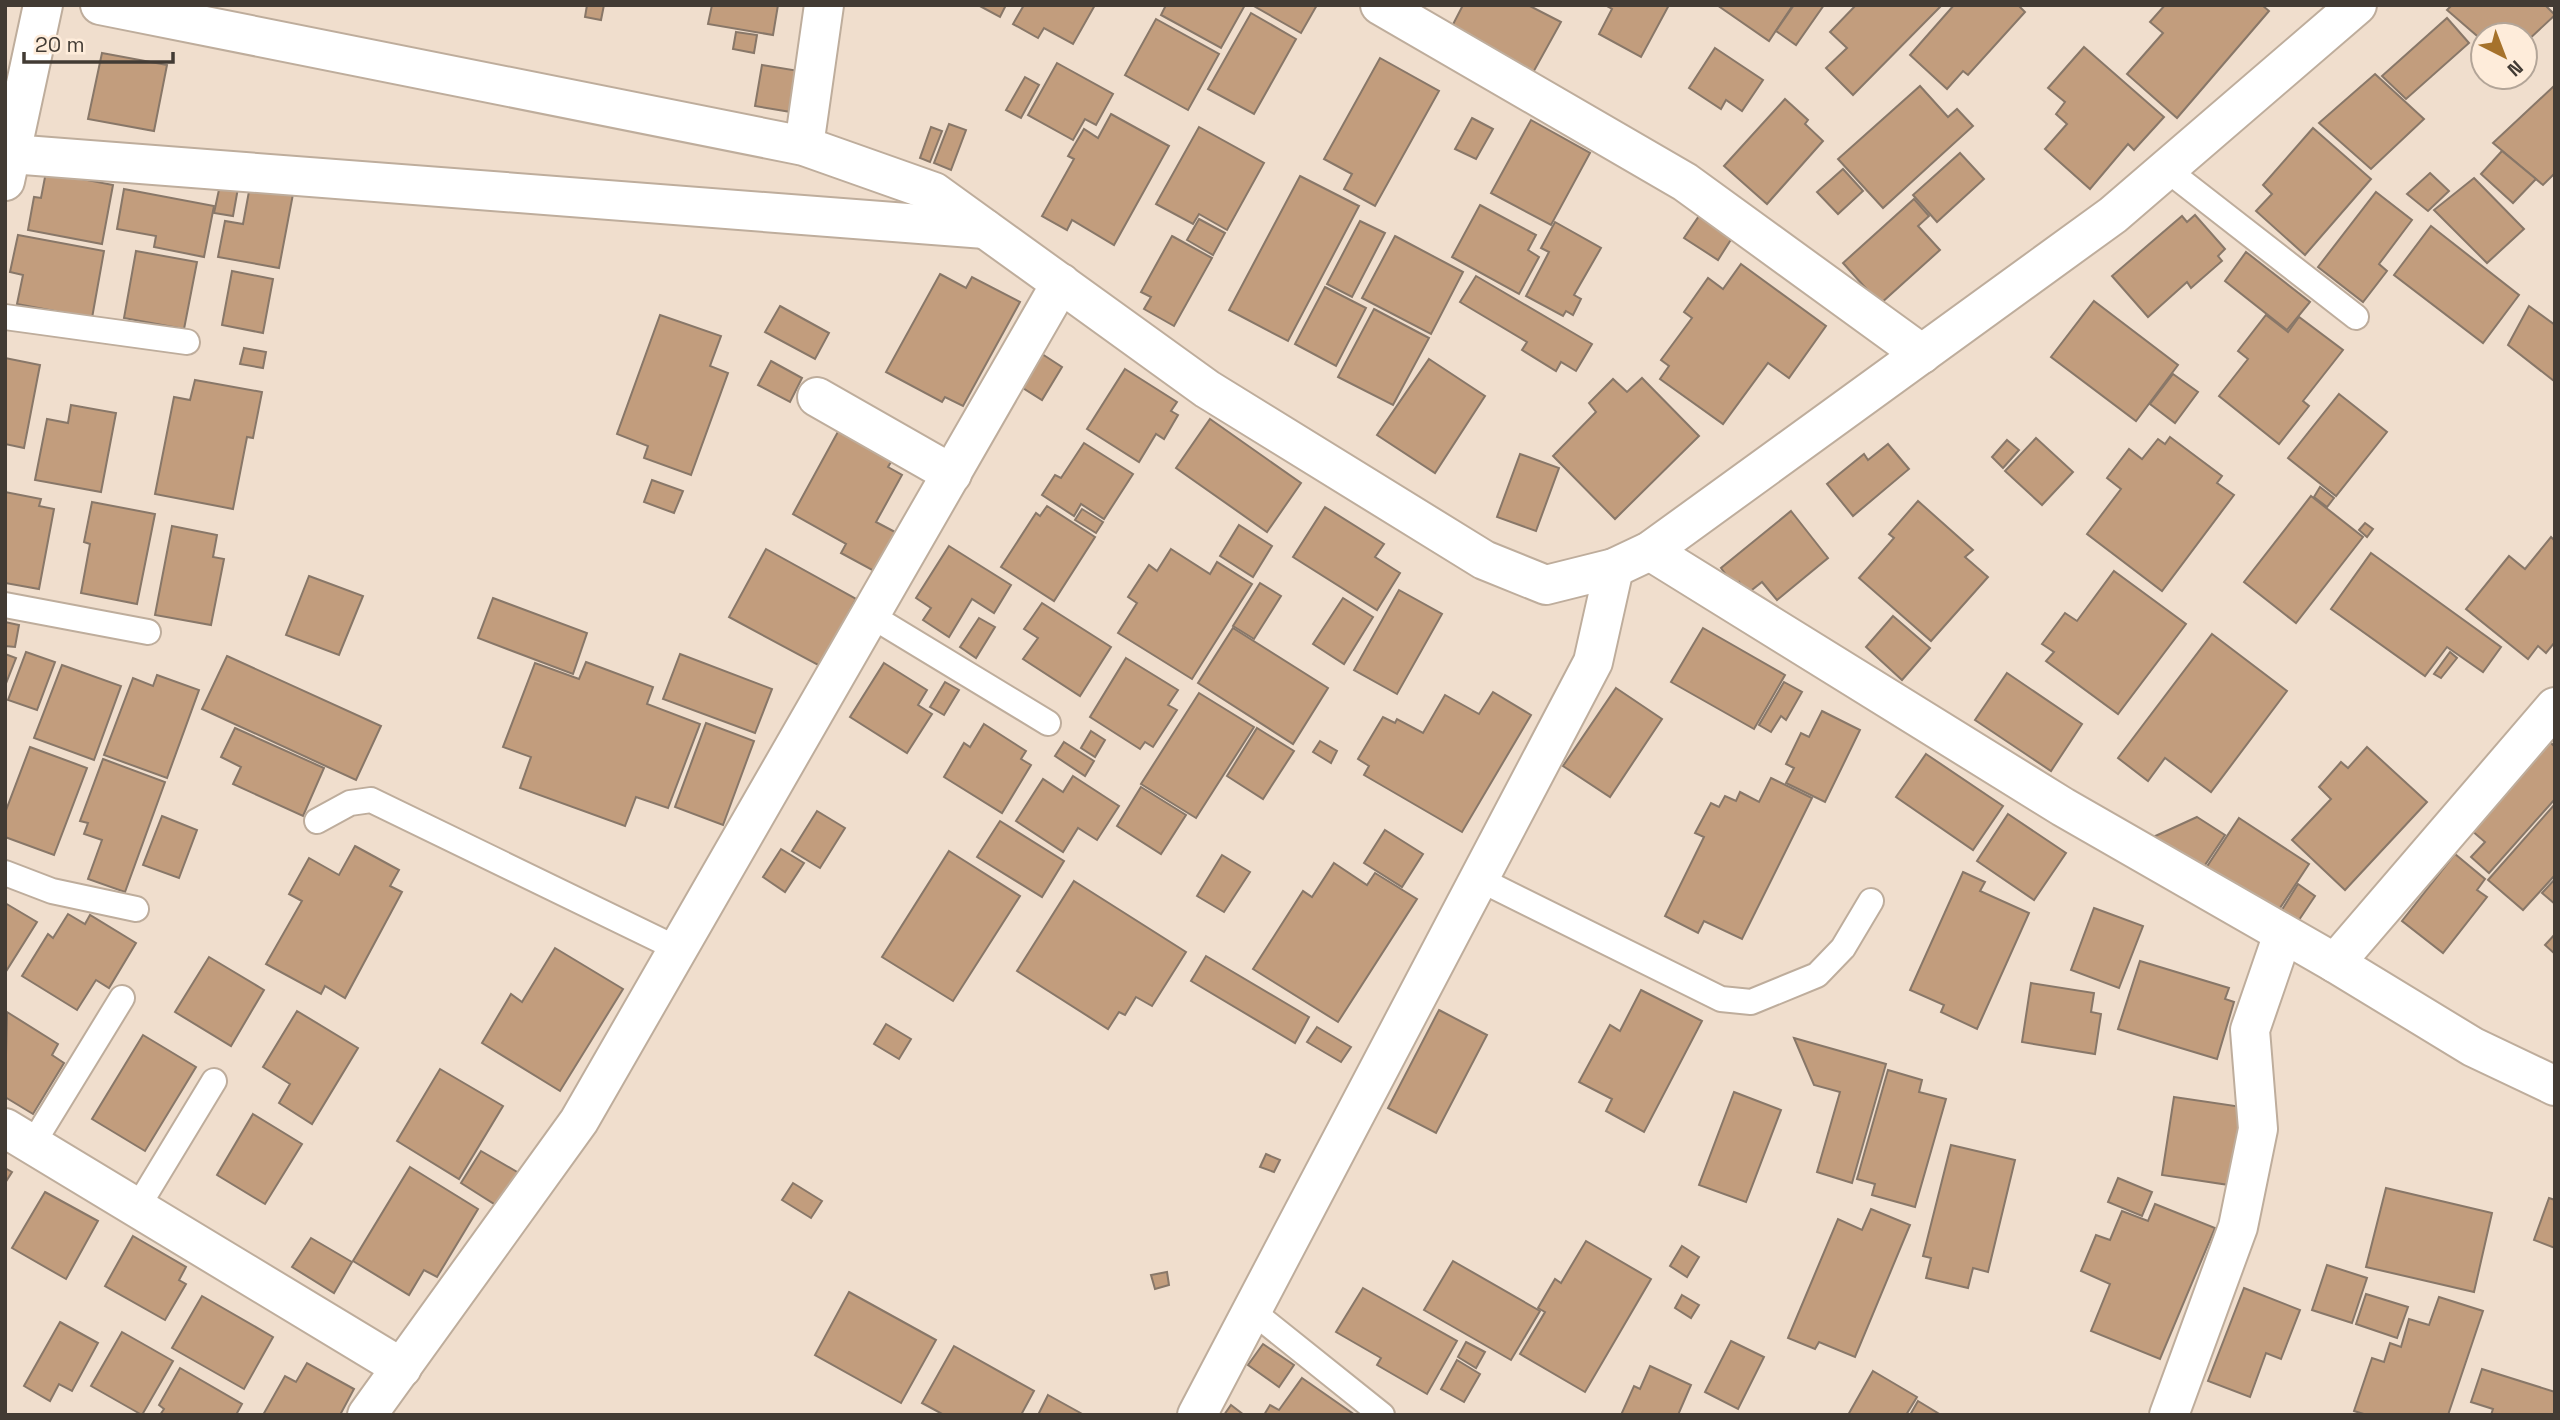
<svg xmlns="http://www.w3.org/2000/svg" width="2560" height="1420" viewBox="0 0 2560 1420" font-family="'Space Grotesk',sans-serif">
<style>
.building{fill:#c29d7d;stroke:#887768;stroke-width:2}
.lines{fill:none;stroke-linecap:round;stroke-linejoin:round}
.service-casing{stroke:#bead9c;stroke-width:28}
.minor-casing{stroke:#bead9c;stroke-width:42}
.service{stroke:#fff;stroke-width:24}
.minor{stroke:#fff;stroke-width:38}
</style>
<rect width="100%" height="100%" fill="#f0decd"/>
<g class="building">
<polygon points="587,5 604,5 601,20 585,17"/>
<polygon points="712,5 778,5 773,35 708,24"/>
<polygon points="978,5 1006,5 1000,17"/>
<polygon points="1024,5 1095,5 1073,44 1044,28 1038,38 1013,24"/>
<polygon points="1166,5 1245,5 1221,48 1161,15"/>
<polygon points="1252,5 1317,5 1301,33"/>
<polygon points="1463,5 1528,5 1561,22 1530,78 1448,34"/>
<polygon points="1605,5 1669,5 1641,57 1599,34 1612,9"/>
<polygon points="1717,5 1793,5 1769,41"/>
<polygon points="1794,5 1824,5 1796,45 1776,31"/>
<polygon points="1856,5 1942,5 1853,95 1826,68 1847,48 1830,32"/>
<polygon points="1954,5 2018,5 2025,12 1968,75 1963,71 1947,89 1910,55"/>
<polygon points="2165,5 2262,5 2269,11 2177,118 2127,74 2163,33 2150,22"/>
<polygon points="2452,5 2545,5 2555,15 2525,43 2525,35 2483,35 2483,41 2447,10"/>
<polygon points="1251,13 1296,39 1254,114 1208,89"/>
<polygon points="2447,18 2469,43 2406,99 2382,76"/>
<polygon points="1156,19 1219,54 1188,110 1125,75"/>
<polygon points="736,32 757,35 754,53 733,49"/>
<polygon points="2084,47 2164,117 2134,150 2128,144 2090,189 2045,149 2067,124 2056,114 2065,102 2048,88"/>
<polygon points="1715,48 1763,80 1742,111 1726,100 1721,109 1689,88"/>
<polygon points="102,53 167,65 154,131 88,119"/>
<polygon points="1380,58 1439,91 1375,206 1344,189 1352,174 1324,159"/>
<polygon points="1057,63 1113,94 1096,125 1085,119 1073,140 1028,115"/>
<polygon points="762,65 805,72 797,113 755,106"/>
<polygon points="2375,74 2424,119 2371,169 2319,123"/>
<polygon points="1025,77 1039,85 1021,118 1006,110"/>
<polygon points="2555,85 2555,173 2543,185 2493,143"/>
<polygon points="1920,86 1948,117 1957,109 1973,126 1883,208 1838,159"/>
<polygon points="1785,99 1808,120 1805,124 1823,141 1767,204 1724,166"/>
<polygon points="1111,114 1169,146 1114,245 1072,220 1067,230 1042,216 1074,159 1068,156 1084,129 1098,138"/>
<polygon points="1472,118 1493,129 1476,159 1455,149"/>
<polygon points="1531,120 1590,153 1551,225 1491,193"/>
<polygon points="949,124 966,130 951,170 934,163"/>
<polygon points="931,127 942,131 930,162 920,158"/>
<polygon points="1199,127 1264,163 1227,230 1199,214 1193,224 1156,204"/>
<polygon points="2313,128 2371,179 2305,255 2256,211 2272,194 2263,185"/>
<polygon points="2502,151 2536,179 2513,203 2481,174"/>
<polygon points="1960,153 1984,179 1937,222 1913,195"/>
<polygon points="1843,169 1863,191 1838,214 1817,192"/>
<polygon points="46,172 113,185 102,244 28,230 34,197 41,198"/>
<polygon points="2430,173 2449,191 2428,211 2407,194"/>
<polygon points="1300,176 1359,206 1288,341 1229,310"/>
<polygon points="2474,178 2524,229 2487,263 2434,210"/>
<polygon points="220,185 238,188 233,216 214,213"/>
<polygon points="250,186 293,194 279,268 218,257 225,221 243,224"/>
<polygon points="124,189 214,206 204,257 154,247 156,236 117,229"/>
<polygon points="2376,192 2412,220 2379,264 2387,271 2363,302 2318,267"/>
<polygon points="1914,199 1929,216 1918,226 1940,250 1880,304 1843,263"/>
<polygon points="1480,205 1536,235 1528,250 1539,257 1519,294 1452,257"/>
<polygon points="2195,215 2225,249 2218,256 2222,261 2191,288 2187,282 2148,317 2112,276 2182,216 2187,222"/>
<polygon points="1699,216 1732,238 1718,260 1684,238"/>
<polygon points="1199,219 1225,233 1213,255 1187,240"/>
<polygon points="1360,221 1385,233 1352,297 1327,284"/>
<polygon points="1555,222 1601,248 1574,295 1581,299 1573,315 1566,311 1563,316 1526,296 1549,252 1541,248"/>
<polygon points="2431,226 2519,295 2483,343 2394,275"/>
<polygon points="18,235 104,251 92,318 17,304 23,275 10,272"/>
<polygon points="1172,236 1212,258 1174,326 1144,309 1151,297 1141,292"/>
<polygon points="1395,236 1463,272 1431,334 1362,298"/>
<polygon points="136,251 197,262 184,329 124,318"/>
<polygon points="2246,252 2310,302 2287,330 2225,281"/>
<polygon points="1741,264 1826,326 1789,378 1768,363 1723,424 1660,379 1669,366 1661,360 1692,318 1684,312 1708,278 1723,289"/>
<polygon points="232,271 273,279 263,333 222,325"/>
<polygon points="940,274 966,288 972,277 1020,302 963,406 945,397 942,402 886,372"/>
<polygon points="1476,276 1592,344 1576,371 1561,362 1556,371 1522,350 1527,342 1460,302"/>
<polygon points="1325,287 1366,308 1336,366 1295,344"/>
<polygon points="2094,301 2178,365 2136,421 2051,357"/>
<polygon points="780,306 829,333 815,359 765,332"/>
<polygon points="2529,306 2555,325 2554,381 2508,345"/>
<polygon points="1374,309 1429,338 1393,405 1338,377"/>
<polygon points="660,315 721,336 710,366 728,373 691,475 644,458 648,446 617,434"/>
<polygon points="2266,315 2288,332 2299,317 2343,350 2303,401 2309,406 2279,444 2219,396 2248,359 2238,351"/>
<polygon points="244,348 266,352 263,368 240,364"/>
<polygon points="1039,352 1062,367 1042,400 1018,385"/>
<polygon points="5,358 40,365 24,448 5,444"/>
<polygon points="1429,359 1485,396 1435,473 1377,435"/>
<polygon points="771,361 802,378 790,402 758,385"/>
<polygon points="1125,369 1177,402 1171,411 1178,415 1164,439 1156,434 1139,462 1087,429"/>
<polygon points="2173,374 2198,392 2175,423 2150,404"/>
<polygon points="1642,378 1699,436 1615,519 1553,456 1596,412 1589,403 1613,379 1627,392"/>
<polygon points="195,380 262,392 253,438 247,437 233,509 155,494 174,397 190,400"/>
<polygon points="2339,394 2387,432 2336,496 2288,458"/>
<polygon points="71,405 116,413 101,492 35,480 47,419 68,423"/>
<polygon points="846,417 900,447 888,467 902,475 876,522 895,532 874,571 841,553 846,544 793,514"/>
<polygon points="1210,419 1301,483 1267,532 1176,468"/>
<polygon points="2170,437 2222,476 2217,483 2234,495 2162,591 2087,534 2121,489 2107,478 2129,449 2142,459 2158,439 2165,444"/>
<polygon points="2036,438 2073,472 2042,505 2005,471"/>
<polygon points="2007,440 2019,450 2003,468 1992,457"/>
<polygon points="1084,443 1133,474 1104,519 1081,504 1074,516 1042,495 1055,475 1061,478"/>
<polygon points="1888,444 1909,469 1853,516 1827,484 1864,454 1868,460"/>
<polygon points="1520,454 1559,468 1536,531 1497,517"/>
<polygon points="652,480 683,491 674,513 644,502"/>
<polygon points="2320,487 2334,498 2327,507 2314,497"/>
<polygon points="5,492 41,499 39,506 54,509 39,589 5,583"/>
<polygon points="2311,496 2363,537 2296,623 2244,582"/>
<polygon points="1918,501 1973,550 1965,557 1988,577 1931,641 1859,578 1894,538 1889,534"/>
<polygon points="92,502 155,514 137,604 81,593 90,544 84,542"/>
<polygon points="1047,506 1095,537 1054,601 1001,567 1036,513 1040,516"/>
<polygon points="1325,507 1384,544 1375,557 1400,573 1377,610 1293,557"/>
<polygon points="1082,509 1103,522 1096,533 1075,520"/>
<polygon points="1791,511 1828,558 1777,600 1762,582 1748,593 1739,582 1734,586 1721,568"/>
<polygon points="2365,523 2373,529 2367,537 2359,530"/>
<polygon points="1239,525 1272,546 1253,577 1220,556"/>
<polygon points="172,526 217,535 213,557 224,559 211,625 155,615"/>
<polygon points="2551,537 2555,541 2555,642 2546,653 2538,646 2528,659 2466,609 2509,556 2525,569"/>
<polygon points="949,546 1011,585 994,613 972,599 949,637 923,620 931,608 916,598"/>
<polygon points="766,549 856,599 820,666 729,617"/>
<polygon points="1171,549 1210,574 1217,562 1252,584 1192,679 1118,633 1137,603 1128,597 1149,565 1157,571"/>
<polygon points="2371,553 2501,647 2483,672 2447,647 2425,676 2331,609"/>
<polygon points="2114,571 2186,624 2118,714 2046,661 2054,652 2042,644 2065,613 2077,621"/>
<polygon points="309,576 363,596 339,655 286,635"/>
<polygon points="1260,583 1281,596 1254,639 1233,626"/>
<polygon points="1399,590 1442,614 1397,694 1354,670"/>
<polygon points="493,598 587,633 573,674 478,638"/>
<polygon points="1343,598 1373,617 1344,664 1313,644"/>
<polygon points="1042,603 1111,647 1080,696 1023,659 1038,638 1024,629"/>
<polygon points="1893,616 1930,648 1902,680 1866,647"/>
<polygon points="979,618 995,627 976,658 960,647"/>
<polygon points="5,622 19,625 15,647 5,646"/>
<polygon points="1233,628 1328,688 1293,744 1198,683"/>
<polygon points="1703,628 1785,675 1754,729 1671,682"/>
<polygon points="2212,634 2287,691 2211,792 2165,758 2148,781 2118,758"/>
<polygon points="26,652 55,662 37,710 8,700"/>
<polygon points="2450,652 2457,658 2441,678 2434,674"/>
<polygon points="5,654 16,658 5,686"/>
<polygon points="680,654 772,689 755,733 663,699"/>
<polygon points="227,656 381,726 356,780 202,709"/>
<polygon points="1126,658 1178,690 1168,705 1177,710 1153,747 1145,742 1140,749 1090,717"/>
<polygon points="586,662 653,687 647,704 700,724 668,808 636,797 625,826 520,788 531,757 503,747 535,663 579,679"/>
<polygon points="884,663 927,690 918,705 932,714 907,753 850,717"/>
<polygon points="62,665 121,686 94,760 34,738"/>
<polygon points="2007,673 2082,724 2051,771 1975,720"/>
<polygon points="157,675 199,690 167,778 104,755 133,678 153,686"/>
<polygon points="945,682 959,690 944,715 930,707"/>
<polygon points="1784,682 1802,692 1786,720 1781,716 1771,732 1759,725"/>
<polygon points="1616,688 1662,719 1610,797 1563,766"/>
<polygon points="1493,692 1531,715 1462,832 1364,775 1369,766 1358,759 1383,717 1395,723 1397,719 1423,733 1445,695 1479,714"/>
<polygon points="1199,693 1254,727 1196,818 1141,784"/>
<polygon points="1822,711 1860,730 1825,802 1786,783 1794,768 1786,764 1801,733 1809,737"/>
<polygon points="706,723 754,741 723,825 675,807"/>
<polygon points="984,724 1026,751 1021,759 1031,765 1002,813 944,777 964,743 970,747"/>
<polygon points="235,728 324,768 303,816 233,784 241,767 221,757"/>
<polygon points="1257,728 1294,751 1263,799 1227,776"/>
<polygon points="1091,731 1105,740 1095,757 1081,748"/>
<polygon points="1320,741 1337,751 1331,763 1313,752"/>
<polygon points="2549,741 2555,747 2555,799 2489,873 2471,857 2485,842 2471,830"/>
<polygon points="1064,742 1094,761 1085,776 1055,756"/>
<polygon points="30,747 87,768 54,855 5,837 5,813"/>
<polygon points="2367,747 2427,802 2345,890 2292,840 2331,799 2319,787 2341,762 2348,768"/>
<polygon points="1926,754 2003,806 1973,850 1896,797"/>
<polygon points="103,759 165,782 125,892 88,879 102,840 84,834 88,823 80,821"/>
<polygon points="1073,776 1119,806 1097,840 1078,828 1063,852 1016,821 1043,779 1063,792"/>
<polygon points="1771,778 1812,798 1742,939 1704,921 1698,933 1665,916 1704,837 1695,833 1711,803 1719,807 1725,796 1736,801 1740,792 1759,802"/>
<polygon points="1141,787 1186,815 1161,854 1117,826"/>
<polygon points="2555,804 2555,875 2523,910 2488,880"/>
<polygon points="817,811 845,828 820,868 792,851"/>
<polygon points="2008,814 2066,853 2034,900 1977,861"/>
<polygon points="162,816 197,830 179,878 143,865"/>
<polygon points="2197,817 2225,835 2201,871 2151,838"/>
<polygon points="2239,818 2309,864 2276,914 2206,868"/>
<polygon points="1000,821 1064,861 1042,897 977,857"/>
<polygon points="1385,830 1423,854 1402,887 1364,863"/>
<polygon points="355,846 399,870 390,886 402,892 345,998 325,986 321,994 266,964 302,901 289,894 309,858 339,875"/>
<polygon points="781,849 804,863 785,892 763,877"/>
<polygon points="949,851 1020,896 953,1001 882,957"/>
<polygon points="2455,854 2485,879 2477,890 2487,897 2443,953 2402,921"/>
<polygon points="1222,855 1250,872 1224,912 1197,896"/>
<polygon points="1334,863 1367,885 1375,873 1417,899 1338,1022 1253,969 1303,891 1312,897"/>
<polygon points="1963,872 1985,882 1980,891 2029,913 1977,1029 1941,1012 1944,1005 1910,990"/>
<polygon points="2555,879 2555,904 2542,893"/>
<polygon points="1074,881 1186,952 1152,1006 1136,997 1125,1015 1119,1012 1108,1029 1017,971"/>
<polygon points="2298,884 2315,896 2297,923 2280,913"/>
<polygon points="5,903 37,922 5,973"/>
<polygon points="2094,908 2143,926 2119,988 2071,970"/>
<polygon points="68,914 85,924 90,915 136,943 109,988 96,980 77,1010 22,976 48,934 53,938"/>
<polygon points="2555,934 2555,954 2545,945"/>
<polygon points="555,948 623,989 560,1091 482,1043 511,994 522,1002"/>
<polygon points="1206,956 1309,1017 1295,1043 1191,981"/>
<polygon points="209,957 264,990 231,1046 175,1012"/>
<polygon points="2140,961 2229,988 2225,999 2234,1002 2217,1059 2118,1029"/>
<polygon points="2031,983 2094,993 2091,1012 2101,1014 2095,1054 2022,1042"/>
<polygon points="1641,990 1702,1021 1644,1132 1606,1111 1612,1099 1579,1082 1610,1025 1620,1031"/>
<polygon points="1439,1010 1487,1035 1436,1133 1388,1108"/>
<polygon points="297,1011 358,1048 312,1124 279,1103 290,1084 263,1067"/>
<polygon points="7,1012 58,1044 52,1055 64,1063 33,1114 5,1097"/>
<polygon points="886,1024 911,1039 899,1059 874,1044"/>
<polygon points="1317,1027 1351,1047 1341,1062 1307,1042"/>
<polygon points="143,1035 196,1067 145,1151 92,1119"/>
<polygon points="1794,1038 1886,1064 1852,1183 1817,1172 1840,1092 1814,1085"/>
<polygon points="440,1069 503,1106 459,1179 397,1141"/>
<polygon points="1888,1070 1922,1080 1919,1092 1946,1099 1915,1207 1872,1195 1875,1184 1857,1179"/>
<polygon points="1734,1092 1781,1110 1746,1202 1699,1185"/>
<polygon points="2174,1097 2242,1107 2229,1185 2162,1175"/>
<polygon points="253,1114 302,1144 265,1204 217,1175"/>
<polygon points="1951,1145 2015,1160 1988,1272 1973,1268 1968,1288 1926,1278 1931,1258 1923,1256"/>
<polygon points="481,1151 519,1173 499,1207 461,1183"/>
<polygon points="1266,1154 1280,1160 1274,1172 1260,1167"/>
<polygon points="410,1167 478,1209 437,1277 424,1270 409,1295 353,1261"/>
<polygon points="5,1168 12,1172 5,1183"/>
<polygon points="2118,1178 2152,1192 2142,1216 2108,1202"/>
<polygon points="793,1183 822,1201 811,1218 782,1200"/>
<polygon points="2386,1188 2492,1213 2474,1292 2366,1267"/>
<polygon points="45,1192 98,1221 66,1279 12,1248"/>
<polygon points="2549,1198 2555,1200 2555,1248 2534,1240"/>
<polygon points="2155,1204 2215,1228 2160,1359 2091,1331 2110,1284 2081,1271 2096,1235 2110,1240 2122,1211 2148,1221"/>
<polygon points="1871,1209 1910,1225 1855,1357 1819,1342 1815,1349 1788,1338 1838,1219 1862,1230"/>
<polygon points="133,1236 186,1267 179,1280 186,1284 165,1320 105,1286"/>
<polygon points="311,1238 352,1262 334,1293 292,1267"/>
<polygon points="1586,1241 1651,1279 1585,1392 1520,1354 1545,1312 1538,1308 1555,1279 1561,1283"/>
<polygon points="1682,1246 1699,1257 1687,1277 1670,1266"/>
<polygon points="1453,1261 1540,1311 1511,1360 1424,1310"/>
<polygon points="2327,1265 2367,1278 2352,1323 2312,1310"/>
<polygon points="1167,1272 1169,1285 1155,1289 1151,1275"/>
<polygon points="1363,1288 1457,1341 1427,1394 1377,1365 1381,1358 1336,1332"/>
<polygon points="2244,1288 2300,1310 2281,1359 2266,1353 2250,1397 2208,1381"/>
<polygon points="849,1292 936,1340 901,1403 815,1355"/>
<polygon points="2366,1294 2408,1307 2397,1338 2356,1324"/>
<polygon points="1682,1295 1699,1305 1691,1318 1675,1308"/>
<polygon points="202,1296 273,1337 244,1389 172,1348"/>
<polygon points="2439,1297 2483,1311 2448,1415 2367,1415 2354,1411 2372,1358 2384,1362 2390,1343 2401,1347 2409,1319 2429,1325"/>
<polygon points="60,1322 98,1343 72,1391 59,1384 50,1401 24,1386"/>
<polygon points="122,1332 173,1361 142,1415 91,1386"/>
<polygon points="1731,1341 1764,1357 1738,1409 1705,1392"/>
<polygon points="1466,1342 1485,1352 1476,1368 1458,1357"/>
<polygon points="1263,1344 1294,1365 1279,1387 1248,1365"/>
<polygon points="954,1346 1034,1391 1021,1415 944,1415 922,1403"/>
<polygon points="1457,1360 1480,1374 1464,1402 1441,1389"/>
<polygon points="307,1363 354,1389 340,1415 263,1415 285,1376 296,1382"/>
<polygon points="1650,1366 1691,1385 1678,1415 1621,1415 1634,1386 1640,1389"/>
<polygon points="180,1368 242,1404 236,1415 160,1415 164,1409 159,1405"/>
<polygon points="2482,1369 2555,1392 2555,1415 2491,1415 2493,1409 2471,1402"/>
<polygon points="1873,1371 1917,1397 1906,1415 1848,1415"/>
<polygon points="1302,1378 1355,1415 1264,1415 1270,1405 1279,1410"/>
<polygon points="1048,1395 1084,1415 1038,1415"/>
<polygon points="1918,1401 1941,1415 1910,1415"/>
<polygon points="1231,1405 1244,1415 1224,1415"/>
</g>
<g class="lines">
<defs>
<g id="service">
<polyline points="2166,169 2356,317"/>
<polyline points="5,317 187,342"/>
<polyline points="5,605 148,632"/>
<polyline points="870,615 1048,723"/>
<polyline points="317,821 350,803 371,800 678,949"/>
<polyline points="5,873 52,891 136,909"/>
<polyline points="1479,879 1721,999 1751,1002 1817,975 1843,948 1871,901"/>
<polyline points="32,1145 122,998"/>
<polyline points="137,1208 214,1081"/>
<polyline points="1252,1311 1382,1415"/>
</g>
<g id="minor">
<polyline points="100,5 804,146 934,192 1207,389 1484,560 1546,585 1614,568 1650,551 2113,215 2357,5"/>
<polyline points="1380,5 1685,182 1922,354"/>
<polyline points="804,146 824,5"/>
<polyline points="11,154 985,229"/>
<polyline points="5,181 43,5"/>
<polyline points="817,397 952,474"/>
<polyline points="1650,551 2063,807 2335,963 2473,1047 2555,1086"/>
<polyline points="2335,963 2555,707"/>
<polyline points="5,1128 402,1368"/>
<polyline points="367,1415 579,1121 1061,283"/>
<polyline points="1197,1415 1593,662 1614,568"/>
<polyline points="2169,1415 2238,1227 2258,1129 2250,1030 2283,934"/>
</g>
</defs>
<use href="#service" class="service-casing"/>
<use href="#minor" class="minor-casing"/>
<use href="#service" class="service"/>
<use href="#minor" class="minor"/>
</g>
<rect width="2560" height="1420" fill="none" stroke="#423b34" stroke-width="14"/>
<g transform="translate(2504 56) rotate(138)"><circle r="33" fill="#feecda" stroke="#b3a598" stroke-width="2"/>
<path d="M0-5L12 26L0 18L-12 26Z" fill="#a6722b"/>
<text y="-10" font-size="19" font-weight="bold" text-anchor="middle" fill="#423b34">N</text>
</g>
<path d="M24 52v10h149v-10" fill="none" stroke="#423b34" stroke-width="3.5"/>
<text x="35" y="52" font-size="21" fill="#423b34" stroke="#feecda" stroke-width="5" paint-order="stroke">20 m</text>
</svg>
